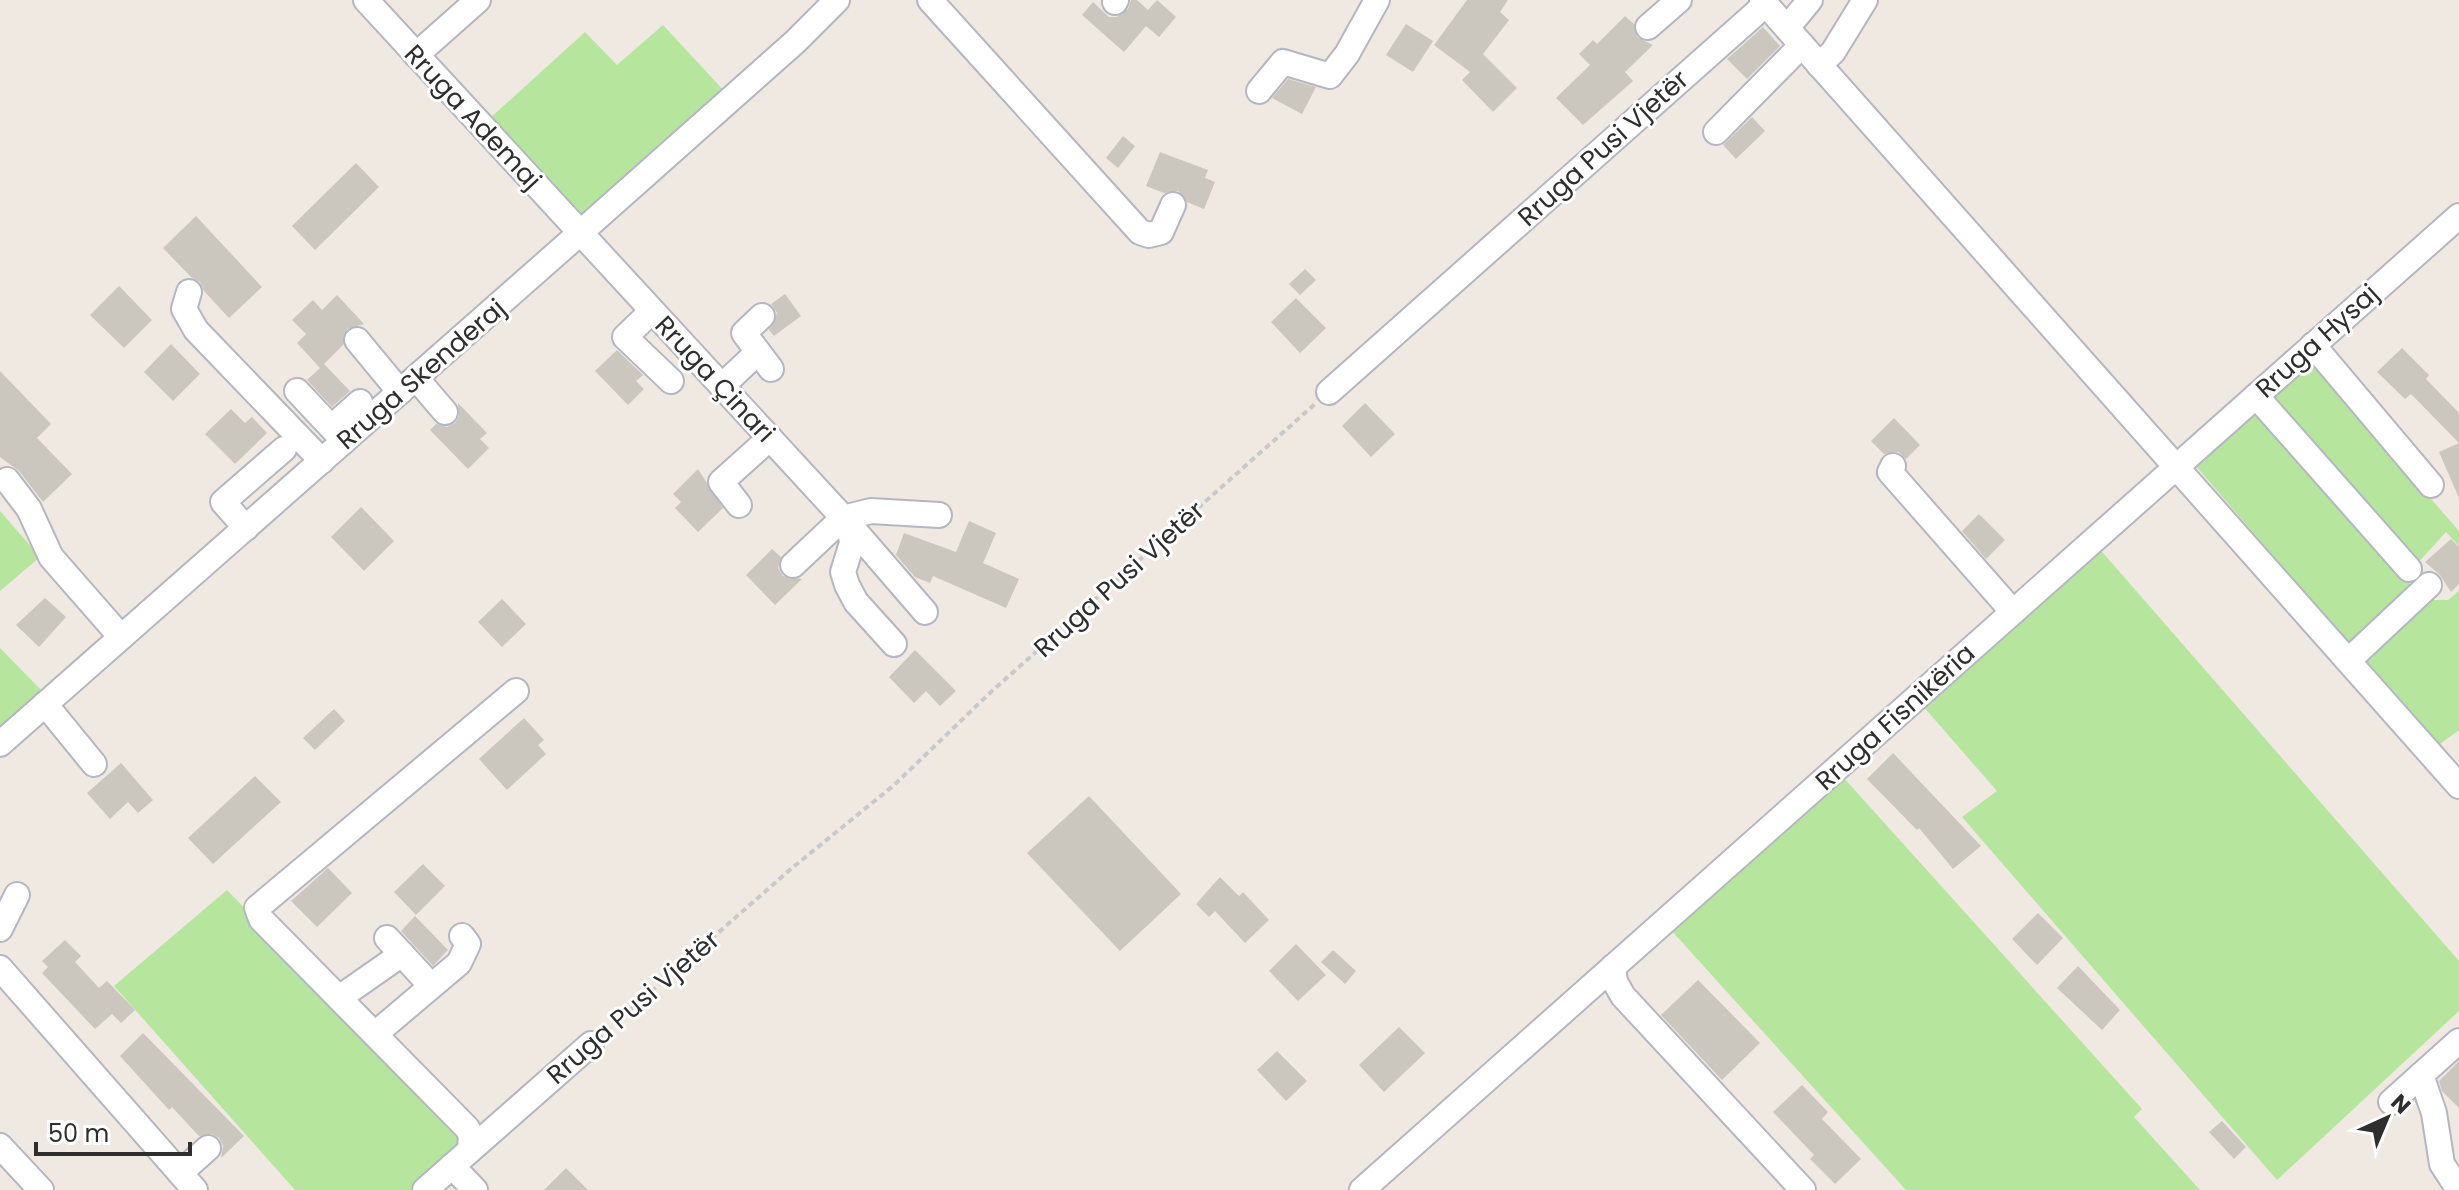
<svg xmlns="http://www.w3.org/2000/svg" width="2459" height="1190" viewBox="0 0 2459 1190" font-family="Poppins,sans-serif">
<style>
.green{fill:#b6e59e}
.building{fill:#cbc7bf}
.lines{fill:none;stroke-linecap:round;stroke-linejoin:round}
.minor-casing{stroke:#b4b7c1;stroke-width:28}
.path{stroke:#c9c9c9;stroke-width:4;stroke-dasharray:6 4;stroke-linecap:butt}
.minor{stroke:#fff;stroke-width:24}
.labels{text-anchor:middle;stroke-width:6;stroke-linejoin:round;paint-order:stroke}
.street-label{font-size:26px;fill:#2e2e2e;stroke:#fff}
</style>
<rect width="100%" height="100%" fill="#efe9e1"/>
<g class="green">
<polygon points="663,25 726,93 575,221 487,121 585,32 617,65"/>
<polygon points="2313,364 2459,531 2459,546 2446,532 2404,578 2415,591 2350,645 2195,465"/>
<polygon points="0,511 40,557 0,591"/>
<polygon points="2097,546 2459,961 2459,1011 2277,1180 1962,817 1997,791 1922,705"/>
<polygon points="2459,591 2459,730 2440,744 2365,659 2425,600 2448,600"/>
<polygon points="0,648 44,693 0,731"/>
<polygon points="1842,776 2142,1109 2134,1117 2200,1190 1906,1190 1671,930"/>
<polygon points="227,890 457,1128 464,1141 415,1190 295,1190 114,986"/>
</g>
<g class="building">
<polygon points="1131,0 1137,0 1148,10 1157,0 1176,17 1159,37 1146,26 1124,52 1082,15 1093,2 1109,17 1117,17 1128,9"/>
<polygon points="1467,0 1508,0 1500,12 1509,20 1483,54 1517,88 1493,112 1462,80 1470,72 1434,45"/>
<polygon points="1625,16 1634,24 1637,37 1653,45 1625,72 1633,81 1583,125 1556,98 1590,65 1579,54 1593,40 1597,44"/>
<polygon points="1406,24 1433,41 1413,72 1386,55"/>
<polygon points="1763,27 1780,46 1747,79 1727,59"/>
<polygon points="1288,79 1316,87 1302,114 1272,98"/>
<polygon points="1752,117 1765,131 1736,159 1723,145"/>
<polygon points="1123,136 1135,146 1118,168 1106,158"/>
<polygon points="1160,152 1208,170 1205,178 1215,182 1204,209 1187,202 1178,191 1164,193 1146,186"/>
<polygon points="356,163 379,187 315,250 292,226"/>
<polygon points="196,216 262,287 229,318 204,291 200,282 191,277 163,248"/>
<polygon points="1305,269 1316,280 1300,295 1289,284"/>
<polygon points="119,286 152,320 124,348 90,315"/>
<polygon points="785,294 801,316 774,336 769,330 777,313 771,304"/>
<polygon points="337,295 364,324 347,329 343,345 320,368 324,364 350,391 332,407 307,380 320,368 297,343 306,334 292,320 313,300 322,310"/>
<polygon points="1296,298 1326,328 1300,353 1271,322"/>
<polygon points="171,344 200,374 173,401 144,372"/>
<polygon points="2402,348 2429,375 2426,379 2459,413 2459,443 2411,394 2405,399 2377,372"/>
<polygon points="617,350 643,375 636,381 644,389 628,405 595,371"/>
<polygon points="0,371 51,424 37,438 72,474 43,502 19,471 0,457"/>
<polygon points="458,403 487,433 480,439 489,448 468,469 430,430 436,424 447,427 455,423 459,416"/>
<polygon points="1365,403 1395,434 1371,457 1342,426"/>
<polygon points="231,409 245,423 252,417 267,433 235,464 205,434"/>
<polygon points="1894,418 1920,445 1906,459 1899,452 1884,454 1871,441"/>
<polygon points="2459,443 2459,498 2439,452"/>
<polygon points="698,469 723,508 698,532 675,508 681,502 673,494"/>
<polygon points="361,507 394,541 364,571 331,537"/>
<polygon points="1979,514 2005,540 1986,559 1962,531"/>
<polygon points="969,521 996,533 983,563 1019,579 1006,608 933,576 930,583 915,577 896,555 904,533 956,552"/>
<polygon points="2451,539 2459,547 2459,584 2451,592 2440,575 2425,562"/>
<polygon points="772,549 781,557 778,568 783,576 802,579 775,605 746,575"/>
<polygon points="45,598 66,617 39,647 16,625"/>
<polygon points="502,599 526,624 502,647 478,622"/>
<polygon points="915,650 956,691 940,706 926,691 914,703 889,677"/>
<polygon points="334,709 345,721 315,750 303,738"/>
<polygon points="524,718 544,740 538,745 546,754 507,790 479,759"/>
<polygon points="1893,753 1981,846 1953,869 1919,828 1917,830 1867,779"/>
<polygon points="121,763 153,800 138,813 128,802 110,819 87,793"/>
<polygon points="255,776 281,802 213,864 188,838"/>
<polygon points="1089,796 1181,894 1120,951 1027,853"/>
<polygon points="423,864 445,886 416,915 394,892"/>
<polygon points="328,868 352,893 317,927 291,901"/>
<polygon points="1220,877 1239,896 1243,892 1269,920 1245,943 1215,911 1209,917 1196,904"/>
<polygon points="2038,913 2063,938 2037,965 2012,939"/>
<polygon points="415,916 448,950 433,966 401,931"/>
<polygon points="65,940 81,956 75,962 99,988 107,981 135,1010 121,1023 112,1014 95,1029 42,973 48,967 42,961"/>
<polygon points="1296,944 1326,975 1298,1001 1269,971"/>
<polygon points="1333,950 1356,971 1345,984 1321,962"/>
<polygon points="2078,966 2120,1010 2102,1030 2057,988"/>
<polygon points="1698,980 1760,1043 1722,1080 1661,1015"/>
<polygon points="1399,1027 1425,1053 1384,1092 1359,1065"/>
<polygon points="143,1033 244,1136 221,1158 223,1146 219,1138 212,1134 199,1136 172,1107 169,1110 120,1056"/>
<polygon points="1277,1051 1307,1081 1286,1101 1257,1070"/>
<polygon points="2459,1061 2459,1108 2442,1091 2439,1081"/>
<polygon points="1802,1085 1828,1112 1822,1119 1861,1159 1835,1184 1810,1159 1814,1155 1773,1112"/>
<polygon points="2222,1121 2246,1147 2234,1159 2209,1132"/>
<polygon points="566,1168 588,1190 544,1190"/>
</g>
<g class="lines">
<defs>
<g id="minor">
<polyline points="366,0 849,524 925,612"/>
<polyline points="930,0 1140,232 1149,235 1161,232 1173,205"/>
<polyline points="1762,0 2459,786"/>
<polyline points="1115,2 1116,0"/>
<polyline points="1648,27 1679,0"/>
<polyline points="1787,28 1810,0"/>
<polyline points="416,55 478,0"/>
<polyline points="1819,65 1833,52 1865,0"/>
<polyline points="1259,91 1283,62 1330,76 1347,54 1377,0"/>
<polyline points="1716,132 1802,45"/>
<polyline points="189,292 184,309 196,330 322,461"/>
<polyline points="652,311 625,337 671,381"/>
<polyline points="762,316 744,333 771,369"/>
<polyline points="357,340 400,392"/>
<polyline points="2313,345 2431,485"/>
<polyline points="416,378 445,412"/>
<polyline points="722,386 758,352"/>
<polyline points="297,391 344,441"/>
<polyline points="1329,392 1766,4"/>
<polyline points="2256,396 2409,569"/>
<polyline points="332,427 360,402"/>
<polyline points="1893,466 1890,472 2013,612"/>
<polyline points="7,480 29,509 51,557 121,637"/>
<polyline points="739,505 721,482 770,438"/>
<polyline points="849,524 852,543 843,572 847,585 856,602 894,644"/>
<polyline points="246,528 223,502 284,449"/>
<polyline points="793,565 843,518 871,511 939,515"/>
<polyline points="2348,661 2429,585"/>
<polyline points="45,704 94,764"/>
<polyline points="0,744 580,233 795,42 837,0"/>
<polyline points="0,929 17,895"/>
<polyline points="387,938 423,977"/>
<polyline points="1613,967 1615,982 1623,996 1803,1190"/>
<polyline points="0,968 195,1190"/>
<polyline points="339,998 402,954"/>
<polyline points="375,1034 459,963 468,944 462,936"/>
<polyline points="2421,1075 2434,1113 2442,1164 2459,1190"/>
<polyline points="2391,1102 2459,1041"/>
<polyline points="0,1146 41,1190"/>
<polyline points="470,1150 471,1135 467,1128 261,919 257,908 516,691"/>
<polyline points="452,1166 475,1190"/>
<polyline points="180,1173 208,1148"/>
<polyline points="425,1190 591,1044"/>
<polyline points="1362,1190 2459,216"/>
</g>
</defs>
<use href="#minor" class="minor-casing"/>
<polyline class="path" points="606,1031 792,868 893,786 992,691 1315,404"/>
<use href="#minor" class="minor"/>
</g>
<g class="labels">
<g class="street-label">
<text transform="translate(473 117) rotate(47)" y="9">Rruga Ademaj</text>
<text transform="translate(1603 148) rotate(-42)" y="9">Rruga Pusi Vjetër</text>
<text transform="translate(2317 341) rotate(-42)" y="9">Rruga Hysaj</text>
<text transform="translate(421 374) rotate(-41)" y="9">Rruga Skenderaj</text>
<text transform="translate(715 379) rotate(47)" y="9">Rruga Çinari</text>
<text transform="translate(1119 579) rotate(-42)" y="9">Rruga Pusi Vjetër</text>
<text transform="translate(1895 717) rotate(-42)" y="9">Rruga Fisnikëria</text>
<text transform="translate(633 1007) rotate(-41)" y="9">Rruga Pusi Vjetër</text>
</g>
</g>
<g transform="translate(2387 1118) rotate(44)" stroke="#ffffff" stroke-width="6" paint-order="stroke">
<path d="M0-6L14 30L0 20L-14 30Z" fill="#2e2e2e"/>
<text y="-12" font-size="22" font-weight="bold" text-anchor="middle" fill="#2e2e2e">N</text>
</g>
<path d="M36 1142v12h154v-12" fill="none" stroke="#2e2e2e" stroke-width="4"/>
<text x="48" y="1142" font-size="24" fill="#2e2e2e" stroke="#ffffff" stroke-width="6" paint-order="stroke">50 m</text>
</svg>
